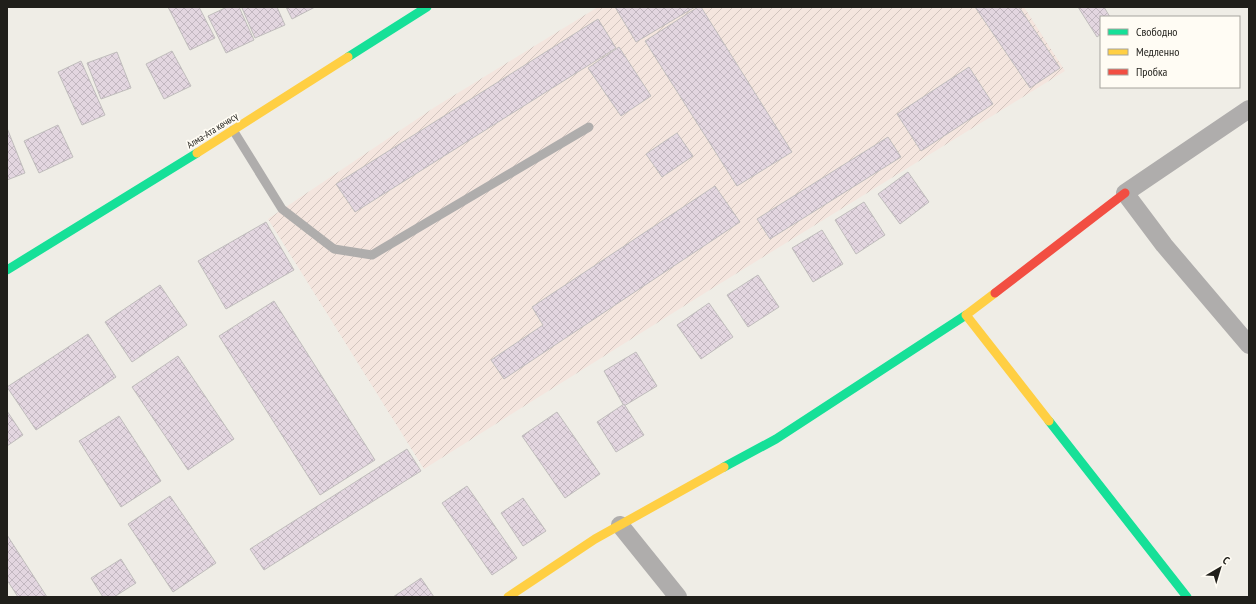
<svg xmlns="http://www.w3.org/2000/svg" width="1256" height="604" viewBox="0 0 1256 604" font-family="'PT Sans Narrow',sans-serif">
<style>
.industrial{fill:url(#industrial-furrows)}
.building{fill:url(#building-cross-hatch);stroke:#c0bdbc}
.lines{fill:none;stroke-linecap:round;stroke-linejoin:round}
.lane{stroke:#afadac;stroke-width:9}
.street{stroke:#afadac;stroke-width:18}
.fast{stroke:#16e098;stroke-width:9}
.slow{stroke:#ffcf43;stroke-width:9}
.jam{stroke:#f24e42;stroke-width:9}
.labels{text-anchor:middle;stroke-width:3.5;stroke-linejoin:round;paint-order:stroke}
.street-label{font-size:10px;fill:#201f1a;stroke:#fffcf4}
</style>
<defs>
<pattern id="industrial-furrows" width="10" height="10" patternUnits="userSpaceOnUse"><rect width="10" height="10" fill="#f4e5de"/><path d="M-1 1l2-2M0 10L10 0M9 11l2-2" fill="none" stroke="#d1c4be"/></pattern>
<pattern id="building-cross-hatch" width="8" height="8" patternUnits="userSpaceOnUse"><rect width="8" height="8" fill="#e3d6e0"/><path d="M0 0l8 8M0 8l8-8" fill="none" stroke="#c2b7c0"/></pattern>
</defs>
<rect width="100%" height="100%" fill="#efede6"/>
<polygon class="industrial" points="598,7 1024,7 1065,71 708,291 424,469 268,219 435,107"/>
<g class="building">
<polygon points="168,7 199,7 215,38 190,50"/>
<polygon points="227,7 239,7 254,40 226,53 208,16"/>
<polygon points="245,7 277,7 285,25 255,38 242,8"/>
<polygon points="286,7 315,7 292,19"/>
<polygon points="615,7 695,7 636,42"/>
<polygon points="698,7 701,7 792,152 737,186 645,41"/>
<polygon points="975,7 1019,7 1060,68 1030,88"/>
<polygon points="1078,7 1104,7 1110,17 1101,17 1101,34 1097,37"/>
<polygon points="598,19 616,48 355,212 336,184"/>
<polygon points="619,47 651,96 621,116 588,68"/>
<polygon points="172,51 191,86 164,99 146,64"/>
<polygon points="117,52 131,88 101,99 87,63"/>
<polygon points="81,61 105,115 82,125 58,72"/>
<polygon points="969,67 993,104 921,151 897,114"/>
<polygon points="58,125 73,157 39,173 24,141"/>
<polygon points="7,128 25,173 7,180"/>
<polygon points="677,133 693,156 662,177 646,154"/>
<polygon points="888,137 901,157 770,239 757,219"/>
<polygon points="908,172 929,202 900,224 878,194"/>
<polygon points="715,186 740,222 504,379 491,360 543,325 532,307"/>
<polygon points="864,202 885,235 856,254 835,220"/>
<polygon points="266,222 294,270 226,309 198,261"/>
<polygon points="822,230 843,264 813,282 792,248"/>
<polygon points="758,275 779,307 748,327 727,295"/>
<polygon points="160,285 187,325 132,362 105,322"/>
<polygon points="274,301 375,460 320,495 219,336"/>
<polygon points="709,303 733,337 701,359 677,325"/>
<polygon points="88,334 116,377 36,430 7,387"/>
<polygon points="636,352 657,386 624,406 604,371"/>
<polygon points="178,356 234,439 188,470 132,387"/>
<polygon points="624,404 644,435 616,452 597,422"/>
<polygon points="7,411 23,435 7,446"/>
<polygon points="557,412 600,474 565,498 522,436"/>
<polygon points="119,416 161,481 121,507 79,441"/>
<polygon points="407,449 421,471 264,570 250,549"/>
<polygon points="467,486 517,558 492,575 442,503"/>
<polygon points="170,496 216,563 173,592 128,524"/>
<polygon points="523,498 546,531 523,546 501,513"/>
<polygon points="7,535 47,597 18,597 7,580"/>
<polygon points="121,559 136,583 114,597 103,597 91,578"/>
<polygon points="421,578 434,597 393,597"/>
</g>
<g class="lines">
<polyline class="lane" points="233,130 282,209 334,249 372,255 589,127"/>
<g class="street">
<polyline points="1249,109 1125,193 1164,245 1249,345"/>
<polyline points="620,525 678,597"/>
</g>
<g class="fast">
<polyline points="348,57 427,7"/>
<polyline points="7,270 197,153"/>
<polyline points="1049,421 1187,597"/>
<polyline points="724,467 776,439 966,315"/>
</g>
<g class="slow">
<polyline points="197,153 348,57"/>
<polyline points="995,293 966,315 1049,421"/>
<polyline points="508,597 595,539 724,467"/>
</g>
<polyline class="jam" points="995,293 1125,193"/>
</g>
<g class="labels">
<g class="street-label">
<text transform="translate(212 130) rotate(-32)" y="4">Алма-Ата көчөсү</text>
</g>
</g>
<rect width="1256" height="604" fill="none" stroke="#201f1a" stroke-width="16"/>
<rect x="1100" y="16" width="140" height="72" fill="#fffcf4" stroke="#a6a49d"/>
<rect x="1108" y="29" width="20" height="6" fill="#16e098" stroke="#a6a49d"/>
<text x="1136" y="36" font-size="12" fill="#201f1a">Свободно</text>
<rect x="1108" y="49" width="20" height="6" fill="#ffcf43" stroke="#a6a49d"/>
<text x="1136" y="56" font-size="12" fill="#201f1a">Медленно</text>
<rect x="1108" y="69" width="20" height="6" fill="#f24e42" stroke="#a6a49d"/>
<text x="1136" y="76" font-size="12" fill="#201f1a">Пробка</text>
<g transform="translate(1220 568) rotate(38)" stroke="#fffcf4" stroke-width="3" paint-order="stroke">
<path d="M0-3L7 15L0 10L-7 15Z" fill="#201f1a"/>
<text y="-6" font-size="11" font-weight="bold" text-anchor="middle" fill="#201f1a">С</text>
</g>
</svg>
